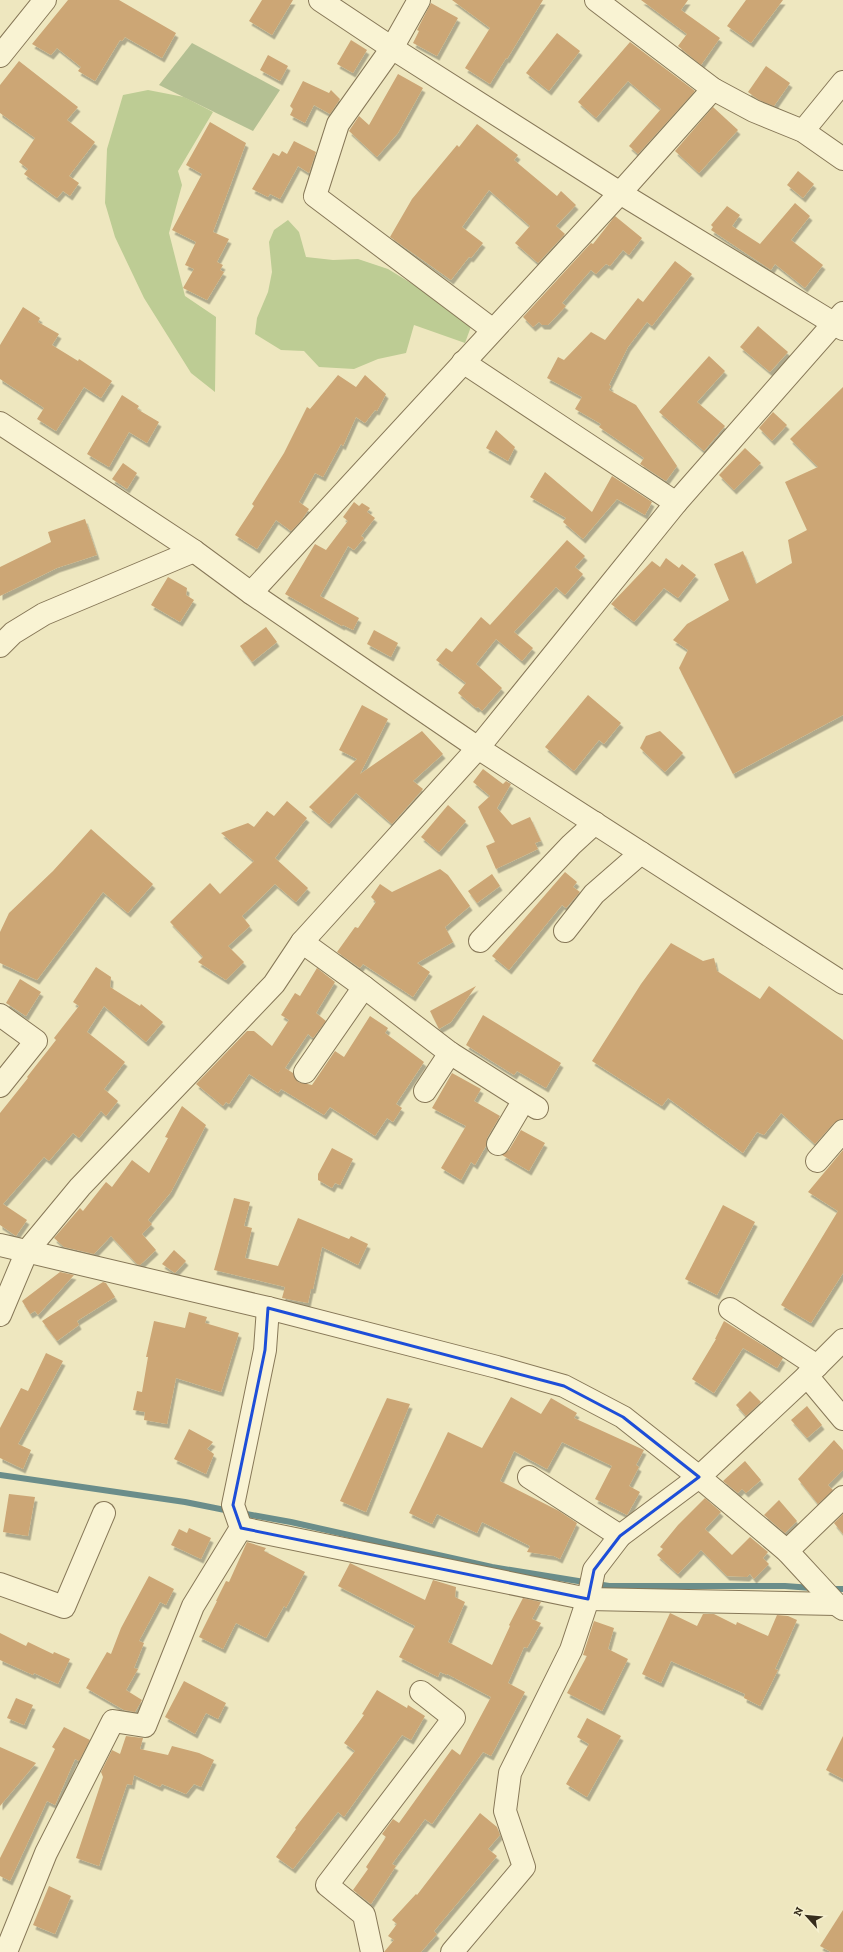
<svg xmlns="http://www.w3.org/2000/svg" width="843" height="1952" viewBox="0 0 843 1952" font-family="'Zilla Slab',serif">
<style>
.green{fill:#bdcc94}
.cemetery{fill:#b4c093}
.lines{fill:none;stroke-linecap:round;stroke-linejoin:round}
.stream{stroke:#6a8d8a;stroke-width:6}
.building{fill:#cca675;filter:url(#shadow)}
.minor-casing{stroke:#877858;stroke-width:24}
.minor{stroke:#f9f3d3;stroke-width:22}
.marked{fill:none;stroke:#1d4ed8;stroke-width:3;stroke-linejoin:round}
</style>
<defs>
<filter id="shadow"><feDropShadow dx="2.5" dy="4.5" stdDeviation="0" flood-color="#0004"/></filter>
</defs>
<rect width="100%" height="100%" fill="#eee7bf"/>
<g class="green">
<polygon points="148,90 184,97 213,112 178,171 182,185 169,233 185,296 216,317 215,392 191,373 144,298 115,237 105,203 107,149 123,95"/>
<polygon points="288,220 299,232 306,257 333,260 358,259 388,269 473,321 465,343 414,325 406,353 378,359 354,369 319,367 304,351 281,350 255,334 257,318 268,292 272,272 269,242 274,230"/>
</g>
<polygon class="cemetery" points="192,43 280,90 253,131 159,85"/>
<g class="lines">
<g class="stream">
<polyline points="0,1475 185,1502 230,1511"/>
<polyline points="241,1513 291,1522 492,1567 609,1586 785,1586 812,1588"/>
<polyline points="829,1589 843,1589"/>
</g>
</g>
<g class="building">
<polygon points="68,0 119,0 176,33 162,58 125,37 122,41 120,40 95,81 78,71 81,67 57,48 51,55 32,44"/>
<polygon points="262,0 293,0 272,35 249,21"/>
<polygon points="452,0 543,0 507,59 506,58 490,84 465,68 490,28"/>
<polygon points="641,0 688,0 681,10 720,38 701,65 678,46 687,34"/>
<polygon points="746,0 783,0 751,43 727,26"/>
<polygon points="431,3 458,18 437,56 413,43 419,31 417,30"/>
<polygon points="557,33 580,51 549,91 526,73"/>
<polygon points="351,40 367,50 353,73 337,64"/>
<polygon points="630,42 695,91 638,154 629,146 661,109 628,81 596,118 578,102"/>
<polygon points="268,55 288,66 280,81 260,70"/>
<polygon points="19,61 78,107 67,120 95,142 69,176 79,183 70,196 63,191 57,198 24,174 28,169 19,162 35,138 0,113 0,85"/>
<polygon points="766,66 790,83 774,106 759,100 748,92"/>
<polygon points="398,74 423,88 398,133 377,157 349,131 359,116 369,125"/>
<polygon points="303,81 329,93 331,90 340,99 330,114 314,105 305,123 290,115 293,109 290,106"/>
<polygon points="713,107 738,130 699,173 675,151"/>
<polygon points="210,122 246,143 213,232 229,239 217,262 223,265 220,270 224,272 207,300 183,288 194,269 185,265 196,242 172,230 202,174 186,165"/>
<polygon points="477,124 518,155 514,160 557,196 561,191 576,205 556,226 565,234 538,263 515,243 530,226 489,190 462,227 483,243 471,258 469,257 451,280 390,237 412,199 457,145 459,147"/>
<polygon points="294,141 316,152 309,173 298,166 280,199 270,194 268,197 252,189 273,153 279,156 282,151 287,154"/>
<polygon points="798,171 814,184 803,198 787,185"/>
<polygon points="795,203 810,216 791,240 823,265 805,288 775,264 771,270 711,230 713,227 711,225 727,206 740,215 732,226 760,244"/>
<polygon points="615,216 642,238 629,255 623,250 610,266 606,264 596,274 591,270 562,303 566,306 548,325 542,325 539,322 533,327 523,317 591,243 593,244"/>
<polygon points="675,261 692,274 652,326 647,322 628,347 609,385 611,386 609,390 636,405 677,466 666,481 640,464 644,458 599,427 601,424 575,409 582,397 547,378 558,357 564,360 591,332 605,340 638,298 643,302"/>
<polygon points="23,307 40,318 38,322 59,334 52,345 78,361 79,359 112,381 101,398 84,387 56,431 37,419 44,408 0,379 0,345"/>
<polygon points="758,326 788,352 770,372 740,347"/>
<polygon points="709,356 725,371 697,402 725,426 704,451 659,412"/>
<polygon points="338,375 356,387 365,375 386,394 377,411 375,410 365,423 356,417 343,446 341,444 323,477 315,473 299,502 309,509 301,521 291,531 276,520 257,549 235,535 254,506 252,504 284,453 307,407 310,409"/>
<polygon points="843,387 843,715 733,774 679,668 688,650 673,640 687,624 729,600 714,564 743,551 756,584 792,563 788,540 807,530 785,482 818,467 790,439"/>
<polygon points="122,395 139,406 137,409 159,422 147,443 129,432 109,467 87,454"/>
<polygon points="773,412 787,425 772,441 759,428"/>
<polygon points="496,430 515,447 508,461 486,448"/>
<polygon points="745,448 761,463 734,490 719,475"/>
<polygon points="123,463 137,473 127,489 112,479"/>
<polygon points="545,472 592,512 612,476 652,502 645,515 617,499 583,539 563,522 566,518 530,497"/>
<polygon points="354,502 359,506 362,503 370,508 367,512 375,518 361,536 364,538 354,550 348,546 320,596 359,618 353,630 343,625 342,626 285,594 315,544 326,550 348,521 343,517"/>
<polygon points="85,519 97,555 57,568 0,596 0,567 51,542 48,532"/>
<polygon points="567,540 585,556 575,567 583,574 565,595 556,587 514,632 533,648 522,661 496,639 476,664 502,688 482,711 478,707 476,708 458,693 466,683 436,660 446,648 452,652 481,617 490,625"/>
<polygon points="666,558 679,568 682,564 696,575 678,598 664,588 634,622 611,604 652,561 660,567"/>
<polygon points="168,577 187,588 186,595 194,600 180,622 151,605"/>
<polygon points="266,627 277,642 252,662 240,646"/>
<polygon points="374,630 398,643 391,657 367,644"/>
<polygon points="588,695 621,723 604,744 599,740 574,771 545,747"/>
<polygon points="362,705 388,719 360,774 422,731 443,754 413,781 423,789 392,824 356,793 329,824 309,807 357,759 339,750"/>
<polygon points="660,731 683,753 665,772 640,748 646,736"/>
<polygon points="483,769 503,784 506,781 511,784 497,808 512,825 530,817 541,841 535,843 538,849 496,869 486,846 495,842 478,807 490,796 473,782"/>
<polygon points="287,801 307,818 275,858 308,888 296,902 275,884 242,916 250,926 228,946 244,962 226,980 198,962 203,957 170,922 210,883 220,894 254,861 221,833 248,823 254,827 267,811 274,816"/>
<polygon points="448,805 466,821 439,852 421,837"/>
<polygon points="91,829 153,884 128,913 103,892 37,980 0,963 0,932 9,913 53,871"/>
<polygon points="440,869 448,875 470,906 445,927 453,942 417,963 430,972 413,997 363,964 360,968 337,952 355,927 358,928 376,902 371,897 380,884 392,892"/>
<polygon points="565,872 577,882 573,887 580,892 566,908 562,905 509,970 492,956"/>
<polygon points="492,874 500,886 477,903 468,891"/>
<polygon points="671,943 703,961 714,958 717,971 760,999 769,986 843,1040 843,1119 834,1123 815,1144 781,1113 764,1135 757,1132 743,1153 668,1098 662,1106 592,1061 641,984"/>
<polygon points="96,967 111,977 110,987 140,1006 141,1004 163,1022 146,1042 104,1006 87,1032 125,1062 104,1089 118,1101 106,1116 101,1111 79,1138 73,1133 49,1161 44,1157 3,1204 27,1220 16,1236 0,1225 0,1113 28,1078 27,1077 56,1040 54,1038 79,1006 73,1002"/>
<polygon points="317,968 335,982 316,1013 326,1021 313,1038 308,1034 285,1068 293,1073 298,1082 312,1085 335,1051 344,1057 370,1016 388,1028 385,1033 424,1062 396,1104 402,1108 393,1122 387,1118 375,1136 330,1107 324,1115 281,1089 278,1093 249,1074 229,1104 226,1102 223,1106 196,1084 247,1031 254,1031 272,1046 289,1020 281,1015 295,993 300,996"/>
<polygon points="20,979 41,992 26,1016 6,1003"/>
<polygon points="476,986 451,1022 439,1029 430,1011"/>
<polygon points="483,1015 561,1063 546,1088 517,1071 514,1075 466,1045"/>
<polygon points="452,1073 481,1089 474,1101 500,1116 487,1138 486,1146 475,1165 471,1162 461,1180 441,1168 466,1126 432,1108"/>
<polygon points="182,1106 206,1125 171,1192 148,1220 152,1224 142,1234 156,1250 140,1265 137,1264 111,1236 94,1254 64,1247 54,1238 80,1208 83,1211 106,1182 112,1187 132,1160 149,1173 168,1138 165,1137"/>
<polygon points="521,1130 545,1143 529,1171 502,1155 509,1150"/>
<polygon points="332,1148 353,1159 340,1185 335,1183 332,1188 318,1180 318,1174"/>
<polygon points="843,1150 843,1273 811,1323 781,1305 838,1211 808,1192"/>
<polygon points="234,1198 250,1202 244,1226 252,1228 245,1258 278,1266 298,1218 349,1239 351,1236 368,1244 358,1265 322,1247 313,1289 311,1289 308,1303 282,1298 285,1287 214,1270"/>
<polygon points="723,1205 755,1222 717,1295 685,1279"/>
<polygon points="174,1250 186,1261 175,1273 162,1264"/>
<polygon points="60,1272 74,1275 38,1315 35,1311 30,1314 22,1301"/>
<polygon points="103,1282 106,1283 115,1297 77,1321 79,1325 57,1341 42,1321"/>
<polygon points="189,1312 207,1317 205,1323 239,1333 221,1392 176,1378 167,1424 144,1420 145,1412 133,1410 137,1391 142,1392 148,1357 146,1357 154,1321 185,1328"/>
<polygon points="724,1321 783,1358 777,1368 743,1348 714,1393 692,1379 716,1339 715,1339"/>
<polygon points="46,1353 63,1361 18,1444 31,1450 23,1469 0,1458 0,1428 21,1388 28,1391"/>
<polygon points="750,1391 761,1402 746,1416 736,1405"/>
<polygon points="511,1397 541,1414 551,1398 577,1413 574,1418 644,1450 636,1465 639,1467 629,1486 640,1492 627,1515 595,1499 612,1466 562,1442 547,1469 514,1451 500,1481 559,1511 577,1523 560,1559 554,1556 527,1552 530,1546 482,1522 477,1533 437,1514 432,1524 409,1513 448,1432 482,1448"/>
<polygon points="387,1398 410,1404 366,1512 340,1501"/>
<polygon points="807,1406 822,1425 807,1438 791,1420"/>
<polygon points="189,1429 213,1442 207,1449 214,1454 206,1474 174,1459"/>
<polygon points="834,1440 843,1450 843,1470 828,1485 833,1490 818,1504 798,1479"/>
<polygon points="745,1461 761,1480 746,1493 742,1489 738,1493 723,1481"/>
<polygon points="9,1494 35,1497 28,1536 3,1532"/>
<polygon points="705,1498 721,1512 705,1529 732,1555 750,1537 768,1552 763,1558 769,1564 754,1579 750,1574 747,1577 727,1576 701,1550 678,1574 657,1555 663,1549 660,1547 678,1525"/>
<polygon points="779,1500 797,1521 785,1533 764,1515"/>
<polygon points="843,1514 843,1534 834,1523"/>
<polygon points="189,1528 211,1538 201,1559 171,1545 179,1529 187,1533"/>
<polygon points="247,1542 266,1548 264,1551 305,1572 286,1608 284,1606 266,1638 236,1623 223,1649 199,1637 217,1601 216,1601 226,1581 229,1582"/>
<polygon points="350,1563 425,1600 433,1580 456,1587 455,1597 465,1602 448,1642 492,1665 510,1626 509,1625 523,1598 541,1602 532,1619 541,1623 527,1648 524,1647 508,1683 525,1692 491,1756 483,1752 432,1824 425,1819 392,1864 396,1866 371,1904 353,1890 368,1869 366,1867 386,1837 382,1834 393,1819 399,1823 452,1749 460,1755 491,1697 447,1674 447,1675 440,1672 438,1677 399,1657 415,1626 338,1586"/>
<polygon points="149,1576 174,1589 166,1605 160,1602 139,1641 144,1643 134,1668 138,1669 126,1690 142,1700 135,1712 124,1710 86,1688 107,1652 111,1654 121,1628"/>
<polygon points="670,1613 697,1626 703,1614 714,1614 736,1625 737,1622 768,1636 777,1615 788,1616 797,1620 775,1669 778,1670 760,1706 744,1698 745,1694 671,1661 661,1683 642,1674"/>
<polygon points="594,1621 614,1628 608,1649 628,1659 602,1711 567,1693 587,1656 583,1655"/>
<polygon points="0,1633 26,1646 28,1642 53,1654 54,1652 70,1659 58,1684 34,1673 33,1675 0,1660"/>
<polygon points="184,1681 226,1703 218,1719 206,1713 195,1734 165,1717"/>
<polygon points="377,1690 407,1708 408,1705 425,1716 411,1740 402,1735 344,1817 338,1812 293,1869 276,1857 296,1829 295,1828 355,1751 344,1743 364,1715 362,1714"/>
<polygon points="16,1698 33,1705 24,1725 7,1718"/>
<polygon points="587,1718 621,1736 587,1797 566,1784 589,1744 577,1737"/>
<polygon points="64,1727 90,1740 79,1761 75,1759 55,1805 47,1801 10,1881 0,1876 0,1858 55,1749 52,1747"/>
<polygon points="126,1736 143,1738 140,1749 168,1755 172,1746 199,1753 214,1760 201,1787 194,1784 186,1794 162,1784 160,1787 134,1775 132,1785 127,1784 99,1866 76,1858 103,1777 101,1772 112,1750 120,1754"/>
<polygon points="843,1736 843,1779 826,1770"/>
<polygon points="0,1747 36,1763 0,1806"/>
<polygon points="480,1813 497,1827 500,1835 488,1849 497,1856 434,1931 437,1934 421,1952 384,1952 394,1940 388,1936 397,1924 392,1920 416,1894 417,1895"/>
<polygon points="49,1886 71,1896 55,1934 33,1925"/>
<polygon points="843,1910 843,1952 831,1952 820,1946"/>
</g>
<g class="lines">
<defs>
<g id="minor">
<polyline points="320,0 392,48 620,193 843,329"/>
<polyline points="419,0 392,48 338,124 315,196 493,330"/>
<polyline points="596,0 713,89 754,111 803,131 843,159"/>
<polyline points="0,56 45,0"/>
<polyline points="803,131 843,82"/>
<polyline points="463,362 676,503"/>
<polyline points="0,423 194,551 251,593 478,748 843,983"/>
<polyline points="251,593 620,193 713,89"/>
<polyline points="0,646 13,633 44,614 194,551"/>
<polyline points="565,931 594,894 641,853"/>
<polyline points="480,941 571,845 595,823"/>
<polyline points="302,942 364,987 450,1053 537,1108"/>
<polyline points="0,1015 36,1041 0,1086"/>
<polyline points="305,1072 364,987"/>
<polyline points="425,1091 450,1053"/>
<polyline points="498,1144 524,1100"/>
<polyline points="817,1161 843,1131"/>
<polyline points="0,1245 268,1308 497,1367 564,1386 623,1417 699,1477 787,1551 836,1604 843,1609"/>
<polyline points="730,1309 817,1366"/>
<polyline points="0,1315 27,1251 80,1187 274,984 302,942 478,748 676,503 843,313"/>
<polyline points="807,1376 843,1419"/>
<polyline points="529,1477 620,1536"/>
<polyline points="241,1528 588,1599 836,1604"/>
<polyline points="787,1551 843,1497"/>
<polyline points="0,1584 64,1607 104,1513"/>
<polyline points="6,1952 46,1853 113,1721 145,1726 193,1606 241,1528 233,1505 265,1350 268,1308"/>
<polyline points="372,1952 364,1915 327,1885 454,1718 421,1692"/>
<polyline points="452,1952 524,1867 505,1811 510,1773 571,1650 588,1599 594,1570 620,1536 699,1477 807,1376 843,1340"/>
</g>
</defs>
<use href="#minor" class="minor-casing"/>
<use href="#minor" class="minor"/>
</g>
<path class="marked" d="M268 1308 564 1386 623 1417 699 1477 620 1536 594 1570 588 1599 241 1528 233 1505 265 1350Z"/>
<g transform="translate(807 1916) rotate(297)" stroke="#f5f0cf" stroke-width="3" paint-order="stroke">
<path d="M0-3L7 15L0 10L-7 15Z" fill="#362d1c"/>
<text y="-6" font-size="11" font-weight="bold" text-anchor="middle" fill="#362d1c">N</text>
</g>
</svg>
